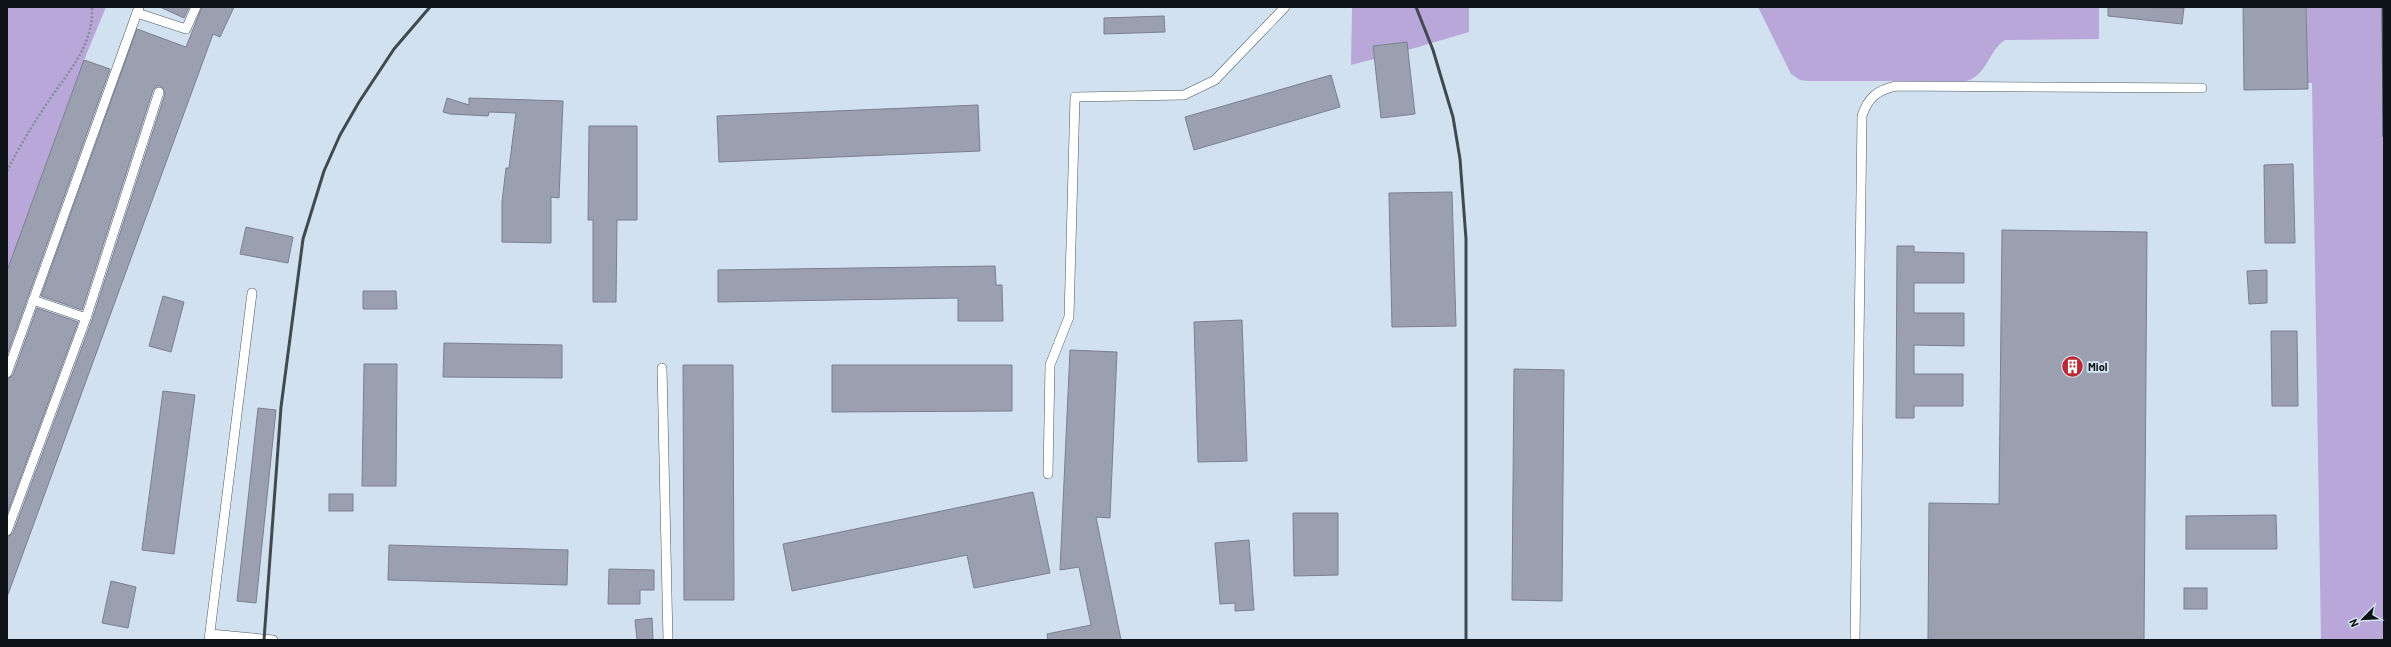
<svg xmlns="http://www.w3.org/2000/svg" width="2391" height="647" viewBox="0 0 2391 647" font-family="Barlow,sans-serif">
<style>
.green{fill:#b8a7d8}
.building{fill:#9ba0b0;stroke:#7b7f8f}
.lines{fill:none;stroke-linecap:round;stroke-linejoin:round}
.service-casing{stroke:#4c5864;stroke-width:10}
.path{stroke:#838e98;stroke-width:2.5;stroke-dasharray:2 2;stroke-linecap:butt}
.service{stroke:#fff;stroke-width:9}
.rail{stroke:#41494f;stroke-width:3}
.labels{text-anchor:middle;stroke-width:4;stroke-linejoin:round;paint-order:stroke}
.poi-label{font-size:11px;font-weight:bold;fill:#0e1317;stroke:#d2e1ef;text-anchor:start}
</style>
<rect width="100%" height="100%" fill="#d2e1ef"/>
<g class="green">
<polygon points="7,7 106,7 84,60 7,271"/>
<polygon points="1352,7 1469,7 1469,32 1408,50 1407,42 1373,46 1374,59 1351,65"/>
<path d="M1758 7H2099V39L2005 40C1989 50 1986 77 1966 81H1808L1800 80 1791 74Z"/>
<polygon points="2306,7 2384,7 2384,640 2321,640 2312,83 2308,83"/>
</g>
<g class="building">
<polygon points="160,7 189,7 184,18"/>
<polygon points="202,7 234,7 220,37 213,34 7,597 7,537 13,533 92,320 165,94 161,86 157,86 153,90 82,310 41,296 137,29 186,47"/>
<polygon points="2108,7 2184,8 2182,24 2108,16"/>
<polygon points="2243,7 2306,7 2308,89 2244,90"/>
<polygon points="1164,16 1165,32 1104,34 1104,18"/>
<polygon points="1407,42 1415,114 1381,118 1373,46"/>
<polygon points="84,60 110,69 7,355 7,271"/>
<polygon points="1331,75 1340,107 1194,150 1185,117"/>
<polygon points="447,98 469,105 469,98 563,101 559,198 551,197 551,243 502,242 502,202 506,168 509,168 516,113 489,112 488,116 450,114 443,112"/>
<polygon points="978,105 980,151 719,162 717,116"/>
<polygon points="589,126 637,126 637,220 617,220 616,302 593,302 593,220 588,220"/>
<polygon points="2293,164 2295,243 2265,243 2264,165"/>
<polygon points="1452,192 1456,326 1392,327 1389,193"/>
<polygon points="246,227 293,237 288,263 240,254"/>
<polygon points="2002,230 2147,232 2144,640 1928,640 1929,503 1999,504"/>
<polygon points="1897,246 1914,246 1914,252 1964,253 1964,283 1914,283 1914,313 1964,313 1964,346 1914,345 1914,374 1963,374 1963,406 1914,406 1914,418 1896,418"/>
<polygon points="995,266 996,285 1002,285 1003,321 958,321 958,298 718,302 718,270"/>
<polygon points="2267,270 2267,303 2249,304 2247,271"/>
<polygon points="363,291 396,291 397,309 363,309"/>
<polygon points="163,296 184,302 171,352 149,346"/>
<polygon points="37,308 78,322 7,514 7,379 13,375"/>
<polygon points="1242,320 1247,461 1198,462 1194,322"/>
<polygon points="2271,331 2297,331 2298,406 2272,406"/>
<polygon points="444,343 562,345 562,378 443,377"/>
<polygon points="1070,350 1117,352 1110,518 1096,517 1121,640 1048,640 1047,634 1091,625 1079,567 1060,570"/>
<polygon points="364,364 397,364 396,486 362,486"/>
<polygon points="683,365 733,365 734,600 684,600"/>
<polygon points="832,365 1012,365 1012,411 832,412"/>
<polygon points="1514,369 1564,370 1562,601 1512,600"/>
<polygon points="163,391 195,395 174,554 142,550"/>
<polygon points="258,408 276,410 256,603 237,601"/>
<polygon points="1033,492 1050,573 974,588 967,555 792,591 783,544"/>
<rect x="329" y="494" width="24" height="17"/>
<polygon points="1293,513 1338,513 1338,575 1294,576"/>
<polygon points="2276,515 2277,549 2186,549 2186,516"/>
<polygon points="1249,540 1254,610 1235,611 1235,603 1220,604 1215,543"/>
<polygon points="389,545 568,550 567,585 388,580"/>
<polygon points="609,569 654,570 654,590 640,590 640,604 608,604"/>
<polygon points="111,581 136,587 128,628 102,623"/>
<rect x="2184" y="588" width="23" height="21"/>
<polygon points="652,618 653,640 637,640 635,620"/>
</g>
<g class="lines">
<defs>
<g id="service">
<polyline points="137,13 186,29 196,7"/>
<polyline points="33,300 86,318"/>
<polyline points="662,368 668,640"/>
<polyline points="7,373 139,7"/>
<polyline points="1048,474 1050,365 1069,317 1075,97 1184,95 1215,80 1285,7"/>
<polyline points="7,531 86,318 159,92"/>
<polyline points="210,634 273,640"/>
<polyline points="209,640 252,293"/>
<path d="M1855 640 1862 116C1868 97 1878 90 1896 86L2202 88"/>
</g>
</defs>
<use href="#service" class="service-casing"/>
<path class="path" d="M7 171C19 147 33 124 48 102 68 72 94 45 92 7"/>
<use href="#service" class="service"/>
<g class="rail">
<polyline points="1416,7 1433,50 1453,117 1460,159 1466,239 1466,640"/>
<polyline points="2383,7 2384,136"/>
<polyline points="264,640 281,407 303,239 324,171 340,135 359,102 394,49 430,7"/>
</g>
</g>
<defs>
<symbol id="building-disc" viewBox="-11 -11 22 22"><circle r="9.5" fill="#ba2a36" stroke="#d2e1ef"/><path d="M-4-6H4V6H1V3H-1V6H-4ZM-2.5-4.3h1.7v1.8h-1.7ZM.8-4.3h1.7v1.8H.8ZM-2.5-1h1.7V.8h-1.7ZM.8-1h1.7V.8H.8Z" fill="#fff"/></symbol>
</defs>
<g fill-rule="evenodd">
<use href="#building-disc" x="2060" y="354" width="25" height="25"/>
</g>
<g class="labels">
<g class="poi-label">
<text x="2088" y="371">Miol</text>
</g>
</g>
<rect width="2391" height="647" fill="none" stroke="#0e1317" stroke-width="16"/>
<g transform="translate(2363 619) rotate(246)" stroke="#d2e1ef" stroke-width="3" paint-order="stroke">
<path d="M0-3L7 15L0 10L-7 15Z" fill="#0e1317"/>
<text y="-6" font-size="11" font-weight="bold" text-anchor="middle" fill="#0e1317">N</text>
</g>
</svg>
